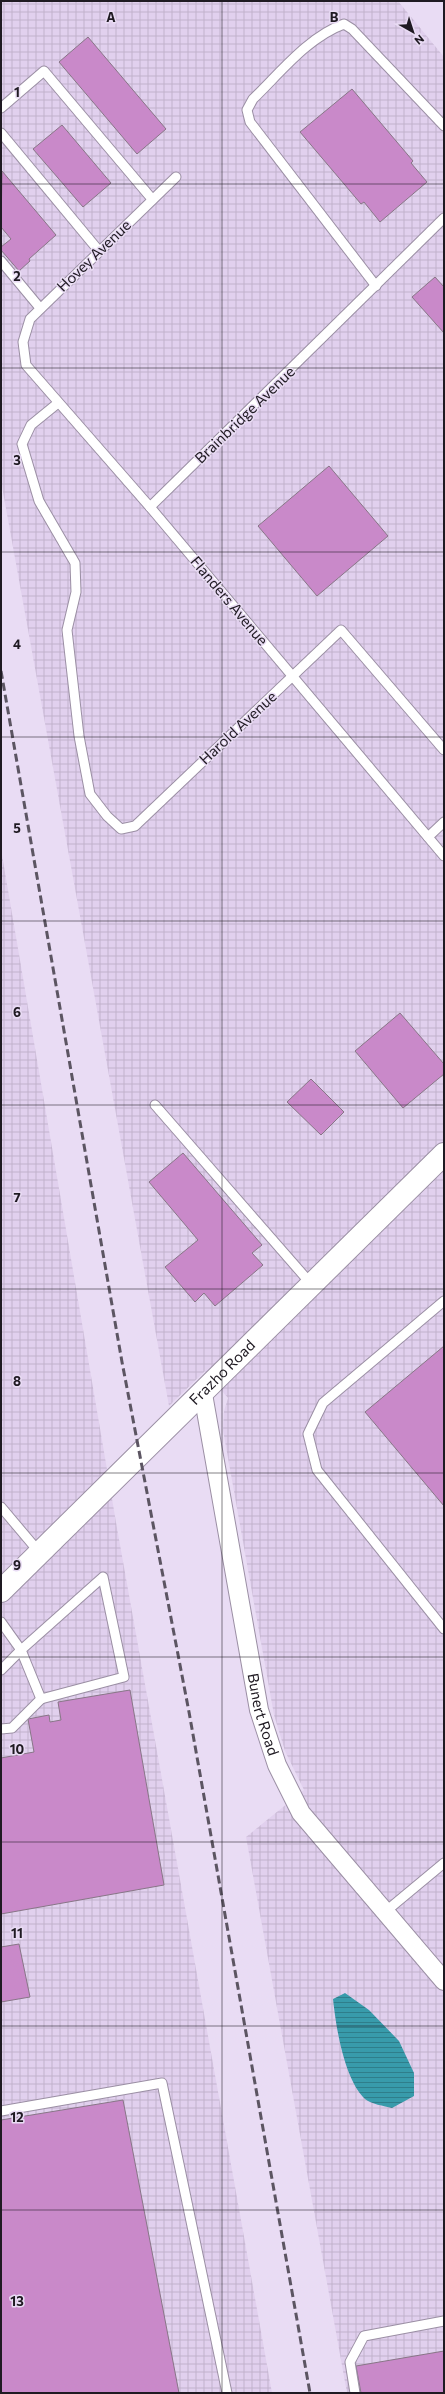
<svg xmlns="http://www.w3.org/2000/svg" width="445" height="2394" viewBox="0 0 445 2394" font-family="Commissioner,sans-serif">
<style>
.industrial{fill:url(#industrial-grid)}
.water{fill:url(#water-rules)}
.building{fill:#c989c9;stroke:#887687}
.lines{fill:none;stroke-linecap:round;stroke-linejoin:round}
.lane-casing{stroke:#9b8fa4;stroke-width:11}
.street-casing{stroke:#9b8fa4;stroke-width:20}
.secondary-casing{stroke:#9b8fa4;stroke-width:24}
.lane{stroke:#fff;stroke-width:9}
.street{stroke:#fff;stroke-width:18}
.secondary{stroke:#fff;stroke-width:22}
.rail{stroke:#5c5562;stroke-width:3;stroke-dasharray:8 4;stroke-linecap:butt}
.grid{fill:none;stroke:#1f1a22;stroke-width:1;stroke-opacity:0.55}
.labels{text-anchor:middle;stroke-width:3;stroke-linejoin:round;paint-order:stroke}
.street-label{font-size:15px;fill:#1f1a22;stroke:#e9dcf4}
.grid-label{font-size:13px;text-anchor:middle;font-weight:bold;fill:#1f1a22;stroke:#e9dcf4;stroke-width:3;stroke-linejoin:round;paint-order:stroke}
</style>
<defs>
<pattern id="industrial-grid" width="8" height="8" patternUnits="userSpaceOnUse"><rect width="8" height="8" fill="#e1d0ee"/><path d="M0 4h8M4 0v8" fill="none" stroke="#c1b2cc"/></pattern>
<pattern id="water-rules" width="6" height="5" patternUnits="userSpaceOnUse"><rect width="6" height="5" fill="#389bab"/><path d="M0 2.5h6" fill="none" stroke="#2f7e8b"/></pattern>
</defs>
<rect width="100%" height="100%" fill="#e9dcf4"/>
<g class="industrial">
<polygon points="1,1 398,1 444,57 444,2393 347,2393 246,1837 304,1790 285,1751 274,1715 223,1430 224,1411 228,1398 205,1371 169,1406 1,481"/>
<polygon points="1,849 117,1528 272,2393 1,2393"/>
</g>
<path class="water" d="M345 1993 369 2010 399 2041 414 2073V2096L392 2108C384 2106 371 2104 365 2099 344 2079 336 2027 333 1999Z"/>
<g class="building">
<polygon points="88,37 166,129 137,154 59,62"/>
<polygon points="352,89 413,161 411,163 427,182 380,222 364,202 361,204 300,132"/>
<polygon points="62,125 111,183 83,207 33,149"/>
<polygon points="2,171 56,235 29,259 30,261 19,271 1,250 1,247 11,239 1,227"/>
<polygon points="435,277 444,287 444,333 412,297"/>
<polygon points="329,466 388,536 317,596 258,526"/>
<polygon points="400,1013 444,1064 444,1074 403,1108 355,1051"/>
<polygon points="311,1079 344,1112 321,1135 287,1102"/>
<polygon points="183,1153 262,1245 252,1253 263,1265 215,1306 204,1293 195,1302 165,1267 198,1240 149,1182"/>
<polygon points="444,1346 444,1506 365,1412"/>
<polygon points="130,1690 164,1885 1,1914 1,1758 34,1752 28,1719 49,1715 50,1722 61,1720 58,1702"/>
<polygon points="19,1944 30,1997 1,2002 1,1947"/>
<polygon points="123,2100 179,2393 1,2393 1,2120"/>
<polygon points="444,2351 444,2393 361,2393 356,2366"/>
</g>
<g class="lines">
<defs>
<g id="lane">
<polyline points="1,108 44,71 152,199"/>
<polyline points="1,133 99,251"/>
<polyline points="176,177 30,319 23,342 26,365 150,507 444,856"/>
<polyline points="1,261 40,308"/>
<path d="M376 286 250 122 247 110 253 99C280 73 308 37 344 24L352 29 444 126"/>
<polyline points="58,403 31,425 22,444 39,501 75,563 76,592 67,630 79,736 90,794 107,816 121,829 135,826 341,630 444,750"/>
<polyline points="150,507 444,218"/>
<polyline points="428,837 444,822"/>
<polyline points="155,1105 312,1285"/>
<polyline points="444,1301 323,1403 308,1434 317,1470 444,1629"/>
<polyline points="1,1507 39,1552"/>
<polygon points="103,1577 124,1677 41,1699 21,1650"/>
<polyline points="1,1622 21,1650 1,1670"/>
<polyline points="1,1729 12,1728 41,1699"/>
<polyline points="385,1912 444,1863"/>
<polyline points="1,2111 162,2083 227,2393"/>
<polyline points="355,2393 350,2362 364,2336 444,2321"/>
</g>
<g id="street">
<path id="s1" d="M203 1394 259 1710 277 1765 301 1813 444 1981"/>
</g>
<g id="secondary">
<path id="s2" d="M1 1591 444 1154"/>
</g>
</defs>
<use href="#lane" class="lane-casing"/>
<use href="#street" class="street-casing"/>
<use href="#secondary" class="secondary-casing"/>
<use href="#lane" class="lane"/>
<use href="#street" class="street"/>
<use href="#secondary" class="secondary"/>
<polyline class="rail" points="1,671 122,1362 189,1712 310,2393"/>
</g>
<path class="grid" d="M222 1V2393M1 184H444M1 368H444M1 552H444M1 737H444M1 921H444M1 1105H444M1 1289H444M1 1473H444M1 1657H444M1 1842H444M1 2026H444M1 2210H444"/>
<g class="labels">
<g class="street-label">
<text transform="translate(94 256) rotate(-44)" y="5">Hovey Avenue</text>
<text transform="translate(245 415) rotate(-44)" y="5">Brainbridge Avenue</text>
<text transform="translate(229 601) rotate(50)" y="5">Flanders Avenue</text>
<text transform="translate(238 728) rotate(-43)" y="5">Harold Avenue</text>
<text dy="5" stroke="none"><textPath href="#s2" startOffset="311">Frazho Road</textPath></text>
<text dy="5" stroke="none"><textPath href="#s1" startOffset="326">Bunert Road</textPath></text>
</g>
</g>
<g class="grid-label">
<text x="111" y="22">A</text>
<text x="334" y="22">B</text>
<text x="17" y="97">1</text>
<text x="17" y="281">2</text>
<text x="17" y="465">3</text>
<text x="17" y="649">4</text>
<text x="17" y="833">5</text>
<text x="17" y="1017">6</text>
<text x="17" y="1202">7</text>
<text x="17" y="1386">8</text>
<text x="17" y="1570">9</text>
<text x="17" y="1754">10</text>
<text x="17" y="1938">11</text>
<text x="17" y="2122">12</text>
<text x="17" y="2306">13</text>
</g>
<rect width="445" height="2394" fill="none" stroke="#1f1a22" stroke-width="4"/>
<g transform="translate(413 32) rotate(141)" stroke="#e9dcf4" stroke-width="3" paint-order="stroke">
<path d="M0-3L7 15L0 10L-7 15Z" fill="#1f1a22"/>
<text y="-6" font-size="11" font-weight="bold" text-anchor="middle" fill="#1f1a22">N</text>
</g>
</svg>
